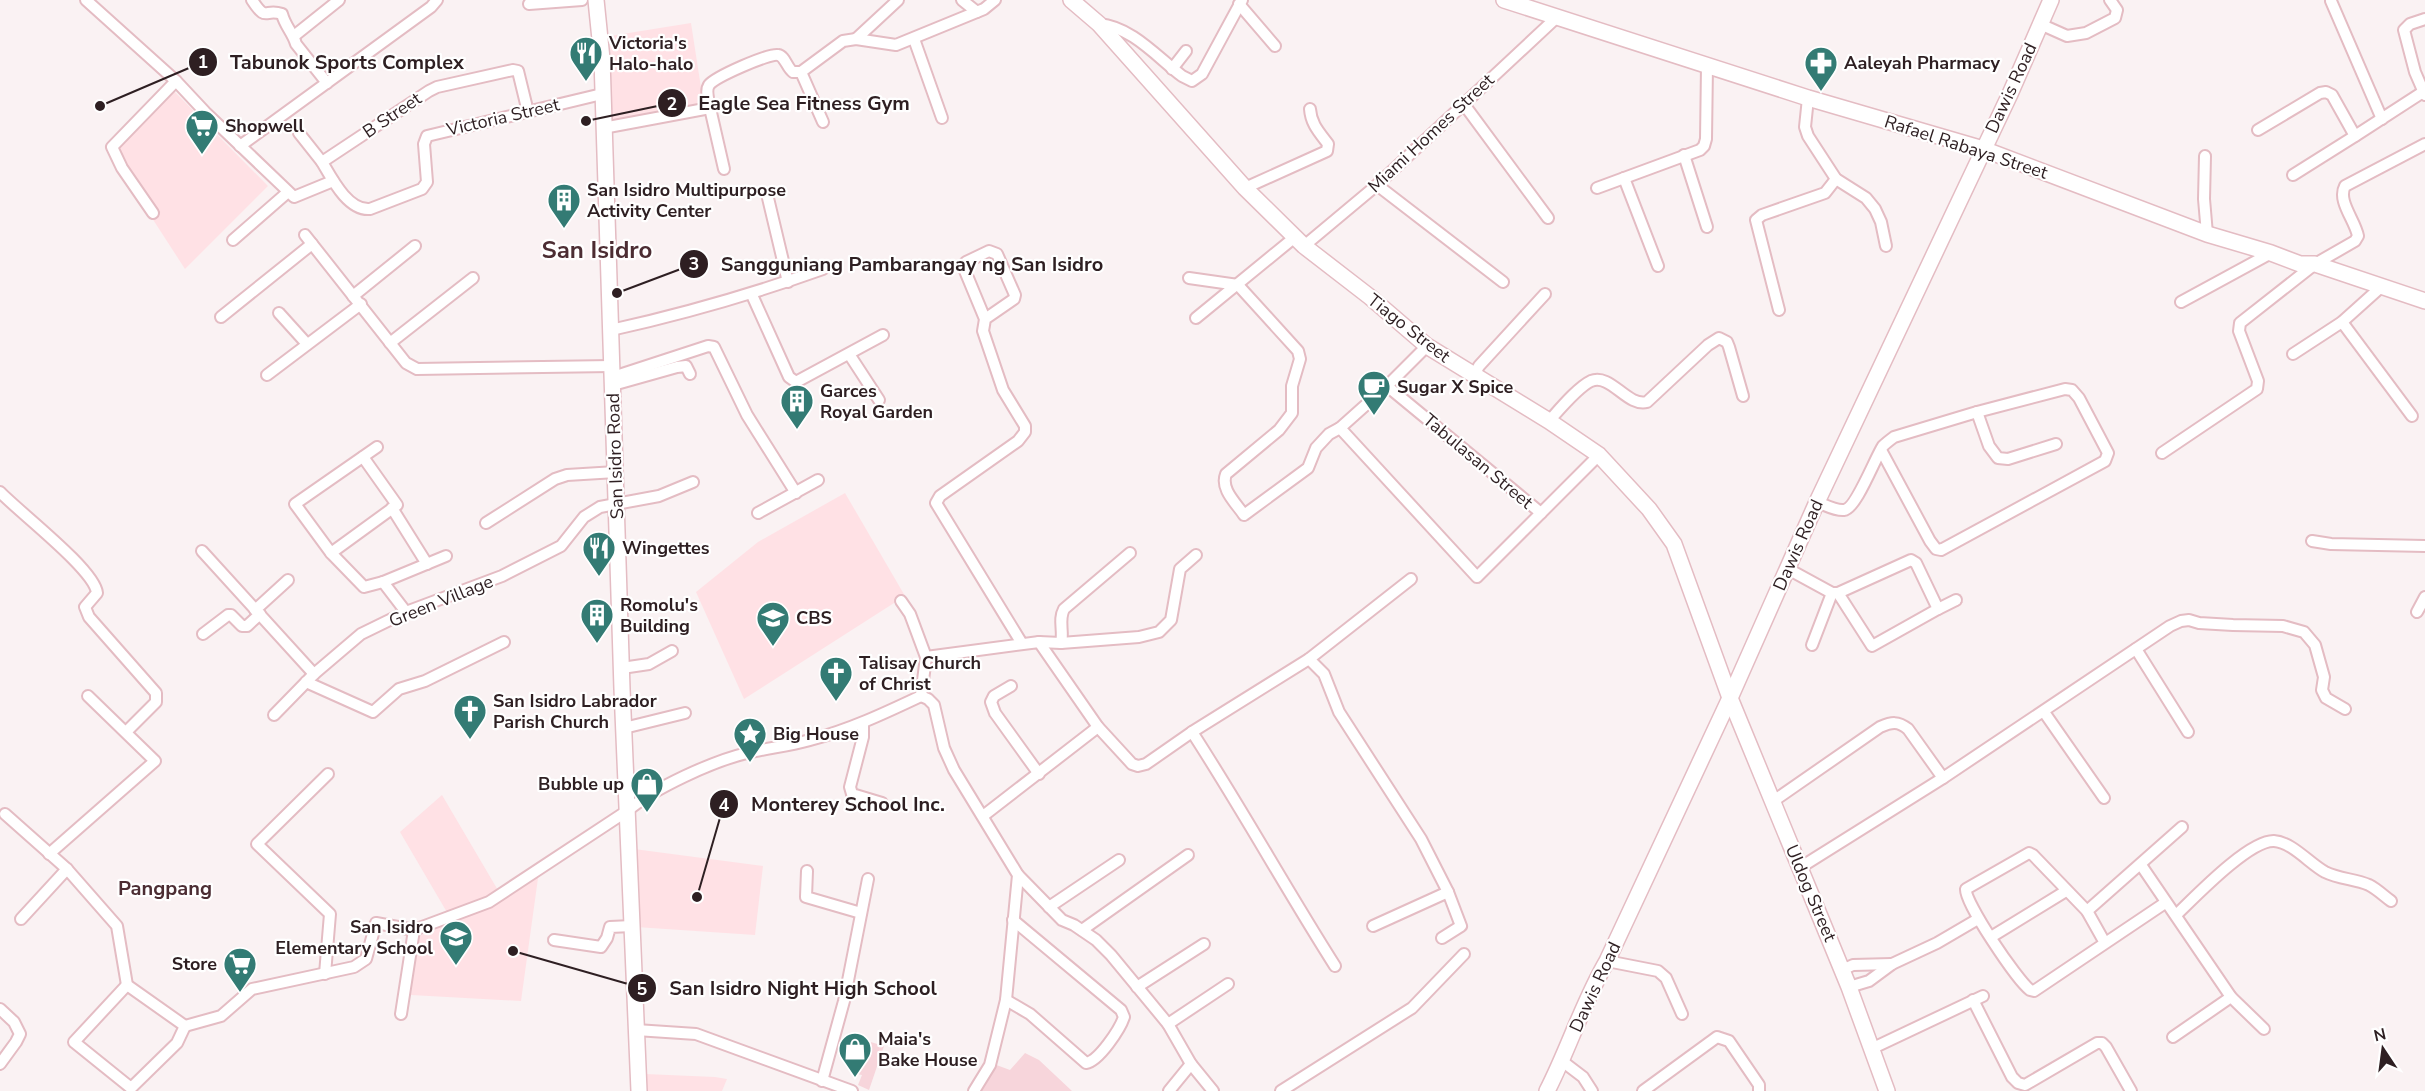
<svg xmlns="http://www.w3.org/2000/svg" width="2425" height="1091" viewBox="0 0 2425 1091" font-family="'Nunito Sans',sans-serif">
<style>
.built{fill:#ffe1e5}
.green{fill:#f7d5db}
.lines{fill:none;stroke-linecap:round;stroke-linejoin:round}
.street-casing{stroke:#e4bcc3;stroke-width:14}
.secondary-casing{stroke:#e4bcc3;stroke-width:18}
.street{stroke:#fff;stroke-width:10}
.secondary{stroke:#fff;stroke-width:15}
.labels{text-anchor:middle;stroke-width:4.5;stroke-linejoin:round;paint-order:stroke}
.poi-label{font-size:18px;font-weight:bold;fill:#2e1f22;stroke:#fff;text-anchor:start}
.street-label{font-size:18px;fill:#2e1f22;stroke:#fff}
.neighbourhood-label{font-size:20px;font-weight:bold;fill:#4c2d33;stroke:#fff}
.district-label{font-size:24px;font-weight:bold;fill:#4c2d33;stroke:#fff}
.leader{fill:none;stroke:#2e1f22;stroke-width:2}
.callout-dot{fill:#2e1f22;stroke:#fff;stroke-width:2}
.mark-label{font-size:18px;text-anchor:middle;font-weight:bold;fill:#fff}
.callout-label{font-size:20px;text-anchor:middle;font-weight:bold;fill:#2e1f22;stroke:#fff;stroke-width:4.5;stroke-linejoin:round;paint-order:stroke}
</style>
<rect width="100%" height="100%" fill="#faf2f3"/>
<g class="built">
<polygon points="691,23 704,107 612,124 610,36"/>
<polygon points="168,85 268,186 185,269 106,147"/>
<polygon points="845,493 905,596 744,699 696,592 758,542"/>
<polygon points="442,795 499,892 448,914 400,832"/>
<polygon points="634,849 763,866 755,935 636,927"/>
<polygon points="539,871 521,1001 411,995 417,937 500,902 518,884"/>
<polygon points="645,1074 715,1077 727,1079 722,1091 645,1091"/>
</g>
<g class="green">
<polygon points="864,1040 884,1046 869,1090 858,1085 862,1075 852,1073"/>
<polygon points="1025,1053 1039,1060 1072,1091 976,1091 991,1063 1010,1070"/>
</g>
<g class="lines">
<defs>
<g id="street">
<polyline points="86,0 176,81 205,112 294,197 333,181"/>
<path d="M252 0C267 23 264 8 282 14 285 26 293 33 296 44L327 83"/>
<polyline points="962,0 977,12"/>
<polyline points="2331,1 2382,119"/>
<polyline points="529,4 582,0"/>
<polyline points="1239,4 1275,46"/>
<polyline points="2425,19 2410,24 2404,30 2415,72 2425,95"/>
<path d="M1099 24C1132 27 1157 57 1182 76L1192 81 1202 74 1242 0"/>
<polyline points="2040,24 2067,36 2086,33 2115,18 2117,10 2110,0"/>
<polyline points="294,36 339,0"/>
<polyline points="856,39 898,0"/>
<polyline points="914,39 942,118"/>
<polyline points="1172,69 1186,51"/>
<polyline points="801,72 823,122"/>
<polyline points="1808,98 1805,127 1808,136 1836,179 1866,198 1875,209 1881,222 1886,246"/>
<polyline points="1463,103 1548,218"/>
<polyline points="710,108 724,169"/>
<path d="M528 112 518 71 513 70 437 87 429 91 322 162C332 179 348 211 370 209L422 189 427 182 424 144 427 136 602 94"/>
<path d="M603 128 710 108C709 101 705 91 709 85 715 77 769 53 778 55 785 56 787 68 793 72H801L843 41 856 39 896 45 984 9 995 0"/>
<polyline points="2258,130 2320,93 2326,92 2332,95 2355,136 2423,92"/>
<polyline points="299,133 322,162"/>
<polyline points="240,146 431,7 437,0"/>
<polyline points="1684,155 1707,227"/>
<polyline points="2205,156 2204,199 2207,234"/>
<polyline points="2293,175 2355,136"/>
<polyline points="1624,178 1658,266"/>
<polyline points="1377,185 1503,282"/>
<path d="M1245 188 1327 151 1328 144C1319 132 1311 124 1310 109"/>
<polyline points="1597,188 1700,150 1704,146 1706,139 1707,66"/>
<polyline points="768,198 788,282"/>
<polyline points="153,213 122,168 112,147 176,81"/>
<polyline points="305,235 406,363 417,369 612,366"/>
<polyline points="233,240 288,192"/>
<polyline points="1304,246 1377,185 1556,18"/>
<path d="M1189 278 1238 285 1298 351 1300 359 1292 386V413L1279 430 1226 474C1220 489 1236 503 1244 515L1308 468 1316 448 1329 434 1340 428 1387 386 1427 346"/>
<polyline points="752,295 789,377 796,382 883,335"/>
<polyline points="353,296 415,246"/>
<polyline points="2181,302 2271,253"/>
<polyline points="1779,310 1756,220 1762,215 1825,193 1836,179"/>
<polyline points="279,313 307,344"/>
<polyline points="221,317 312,244"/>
<polyline points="1196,318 1295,237"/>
<polyline points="985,319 1014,299 1015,295 997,254 989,251 966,262 963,266 985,319 983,331 1003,390 1025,426 1025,432 1018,441 940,496 936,503 1021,642"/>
<polyline points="2342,322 2412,416"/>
<path d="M611 330C683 314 753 294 823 269"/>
<polyline points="390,343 473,278"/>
<polyline points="849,354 879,400"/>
<polyline points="2293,354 2342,322 2381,287"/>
<polyline points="267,375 361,304"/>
<polyline points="1474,375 1479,366 1545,294"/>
<polyline points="613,377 708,346 714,347 747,415 796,493"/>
<polyline points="613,385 677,367 686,366 690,374"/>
<polyline points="1387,386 1541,513"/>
<polyline points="1977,412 1989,446 1998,458 2008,459 2056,444"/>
<path d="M1549 421C1559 410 1578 387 1591 381 1611 373 1627 407 1647 402L1708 345 1719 338 1727 342 1729 347 1743 396"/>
<polyline points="1340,428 1477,577 1599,455"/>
<polyline points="377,447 295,504 331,553 364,587 383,582 446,556"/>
<path d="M2162 453 2257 389 2258 381 2239 331 2240 323 2315 264 2355 241 2358 236C2355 220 2337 201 2345 186L2425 144"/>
<path d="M0 492C19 512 95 570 97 593L85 607 89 617 156 693V702L126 732"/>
<path d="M1817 502C1825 505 1836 511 1844 510 1856 509 1875 458 1883 446 1886 443 1890 440 1894 437L1977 412 2065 389 2072 390 2079 398 2108 453 2105 461 1941 550 1936 549 1930 541 1881 450"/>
<polyline points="392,508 427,564"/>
<polyline points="758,513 818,480"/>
<polyline points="486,523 555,479 567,475 616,472"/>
<polyline points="2312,541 2331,544 2425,546"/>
<polyline points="202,551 314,674"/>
<polyline points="331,553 397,505 363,457"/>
<polyline points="1788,569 1832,593 1838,593 1911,560 1916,563 1938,609 1872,646 1838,593"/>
<polyline points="383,582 406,612"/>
<polyline points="901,601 910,614 926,657 921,696"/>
<polyline points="1938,609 1956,600"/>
<polyline points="255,610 288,580"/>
<polyline points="2417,612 2425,597"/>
<polyline points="203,634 228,615 231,615 242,626 247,626 260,614"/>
<polyline points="1039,642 1061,643 1139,637 1159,632 1171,620 1180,569 1196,555"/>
<path d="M1061 643C1064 631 1058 620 1064 609L1130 553"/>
<polyline points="1812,645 1832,593"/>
<polyline points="2136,649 2188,732"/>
<polyline points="926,657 1039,642 1098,727 1132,764 1138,766 1146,764 1192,732 1309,659 1411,579"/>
<polyline points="1309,659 1324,674 1339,712 1421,839 1448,892 1461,926 1442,938"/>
<polyline points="622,668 649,664 672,651"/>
<polyline points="306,682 373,712 399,689 425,681 504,642"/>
<polyline points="1011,686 994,696 991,702 995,713 1039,774"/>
<polyline points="921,696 928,699 934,705 944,748 954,770 1018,875 1006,1000 990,1065 974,1091"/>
<polyline points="2044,712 2104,798"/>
<polyline points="274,715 314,674 361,634 406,612 502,576 561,546 584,517 600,507 659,496 693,482"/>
<polyline points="863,723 863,737 850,787 852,794 882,803"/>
<polyline points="624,728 685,713"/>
<path d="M1192 732C1242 809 1286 889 1335 966"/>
<path d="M1772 802 1880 727C1892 722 1898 721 1908 729L1943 778"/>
<polyline points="5,814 67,869 117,926 127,985 185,1026"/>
<polyline points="983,816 1098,727"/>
<polyline points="49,854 155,761 88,696"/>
<polyline points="2141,865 2231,997 2264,1029"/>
<polyline points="1801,867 1943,778 2170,626 2181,621 2189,620 2199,623 2233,625 2283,626 2304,632 2315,645 2324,677 2322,690 2326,698 2345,709"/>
<polyline points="807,871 806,897 861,913"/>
<polyline points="1018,875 1062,920 1074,925 1096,940 1111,955 1168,1024 1191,1064 1213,1091"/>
<polyline points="1049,907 1119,860"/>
<polyline points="2087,911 2182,827"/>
<path d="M2176 915C2195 897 2249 840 2274 841 2292 842 2310 864 2325 872 2339 879 2355 879 2369 885 2377 889 2384 896 2391 901"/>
<polyline points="21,919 67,869"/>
<polyline points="1373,926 1448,892"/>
<polyline points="1082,930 1188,855"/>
<polyline points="1991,937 2066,891"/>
<polyline points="554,940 601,947 607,938 610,927 632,926"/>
<path d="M2105 943 2087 911 2033 855 2029 853 1966 889C1964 902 2017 980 2030 990L2034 991 2165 903"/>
<polyline points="1607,961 1658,971 1666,978 1682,1014"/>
<polyline points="1842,970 1853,965 1892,964"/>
<polyline points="325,974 330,914 257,844 328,774"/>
<polyline points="127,985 74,1042 131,1088 177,1043 185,1026"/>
<polyline points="1137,987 1204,944"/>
<polyline points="1849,987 1869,981 1892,964 1937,943 1978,919"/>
<path d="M1006 1000 1030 1014 1086 1063C1099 1061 1120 1029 1124 1017L1121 1010 1013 920"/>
<polyline points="1973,1000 2012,1077 2018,1083 2025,1085 2097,1043 2102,1043 2106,1047 2131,1091"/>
<polyline points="0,1009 14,1022 20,1034 16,1042 0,1064"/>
<polyline points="401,1014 414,930"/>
<polyline points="1168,1024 1228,984"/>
<path d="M185 1026 221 1016 252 989 354 967 366 959 376 923 414 930 489 902 627 811C654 788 713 761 747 753 768 748 789 746 810 740 849 730 885 713 921 696"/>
<polyline points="636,1030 696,1034 852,1091"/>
<polyline points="2173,1037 2231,997"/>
<polyline points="1871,1049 1983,996"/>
<polyline points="1562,1061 1583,1077 1592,1091"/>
<polyline points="822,1081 844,1001 868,879"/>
<polyline points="1169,1091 1191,1064"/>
<polyline points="1281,1091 1412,1008 1464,954"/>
<polyline points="1643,1091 1717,1037 1729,1041 1759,1085 1759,1091"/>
</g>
<g id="secondary">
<polyline points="596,0 602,59 622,689 639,1091"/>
<polyline points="1071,0 1099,24 1245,188 1304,246 1370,297 1427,346 1549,421 1599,455 1649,509 1674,544 1730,698 1849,987 1887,1091"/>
<polyline points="1504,0 1808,98 1983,149 2207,234 2271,253 2300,264 2315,264 2425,301"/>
<path d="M1547 1091C1569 1048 1583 1002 1607 961L1730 698 1817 502 2010 94 2051 0"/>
</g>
</defs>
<use href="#street" class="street-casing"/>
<use href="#secondary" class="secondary-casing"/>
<use href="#street" class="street"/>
<use href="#secondary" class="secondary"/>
</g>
<defs>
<symbol id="restaurant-pin" viewBox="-11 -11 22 30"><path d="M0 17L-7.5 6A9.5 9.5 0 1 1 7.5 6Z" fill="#337b74" stroke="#fff"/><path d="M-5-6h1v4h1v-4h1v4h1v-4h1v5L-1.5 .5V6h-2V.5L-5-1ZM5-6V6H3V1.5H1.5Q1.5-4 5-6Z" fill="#fff"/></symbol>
<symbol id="pharmacy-pin" viewBox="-11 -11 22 30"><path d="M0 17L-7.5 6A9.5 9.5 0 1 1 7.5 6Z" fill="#337b74" stroke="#fff"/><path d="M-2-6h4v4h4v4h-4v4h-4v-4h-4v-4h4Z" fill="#fff"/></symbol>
<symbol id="supermarket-pin" viewBox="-11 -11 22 30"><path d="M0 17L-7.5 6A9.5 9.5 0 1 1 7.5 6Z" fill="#337b74" stroke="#fff"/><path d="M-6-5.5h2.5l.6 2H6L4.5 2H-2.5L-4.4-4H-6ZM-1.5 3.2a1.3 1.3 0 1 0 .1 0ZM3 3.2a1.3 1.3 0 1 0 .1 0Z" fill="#fff"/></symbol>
<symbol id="building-pin" viewBox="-11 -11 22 30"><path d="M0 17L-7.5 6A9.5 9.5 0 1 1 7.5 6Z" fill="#337b74" stroke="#fff"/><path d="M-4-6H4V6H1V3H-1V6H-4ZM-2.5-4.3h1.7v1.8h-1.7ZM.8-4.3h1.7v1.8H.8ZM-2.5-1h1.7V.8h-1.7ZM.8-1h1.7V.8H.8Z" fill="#fff"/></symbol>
<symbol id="cafe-pin" viewBox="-11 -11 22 30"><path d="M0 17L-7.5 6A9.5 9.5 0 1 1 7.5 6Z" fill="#337b74" stroke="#fff"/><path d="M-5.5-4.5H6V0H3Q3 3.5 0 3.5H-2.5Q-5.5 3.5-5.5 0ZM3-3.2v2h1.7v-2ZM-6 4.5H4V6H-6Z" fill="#fff"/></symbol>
<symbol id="school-pin" viewBox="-11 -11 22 30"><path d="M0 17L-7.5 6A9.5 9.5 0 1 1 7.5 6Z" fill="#337b74" stroke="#fff"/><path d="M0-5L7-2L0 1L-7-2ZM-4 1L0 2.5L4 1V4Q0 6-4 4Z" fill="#fff"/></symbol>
<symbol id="church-pin" viewBox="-11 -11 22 30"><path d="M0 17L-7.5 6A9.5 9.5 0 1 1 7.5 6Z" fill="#337b74" stroke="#fff"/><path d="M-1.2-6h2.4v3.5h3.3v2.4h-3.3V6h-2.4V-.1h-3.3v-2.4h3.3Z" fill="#fff"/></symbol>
<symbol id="sight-pin" viewBox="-11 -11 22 30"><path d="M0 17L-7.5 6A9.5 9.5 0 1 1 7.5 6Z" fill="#337b74" stroke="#fff"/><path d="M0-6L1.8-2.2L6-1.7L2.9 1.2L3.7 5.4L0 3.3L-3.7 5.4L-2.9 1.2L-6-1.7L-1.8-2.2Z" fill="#fff"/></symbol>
<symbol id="shop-pin" viewBox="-11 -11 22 30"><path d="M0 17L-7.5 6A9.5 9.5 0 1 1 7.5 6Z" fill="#337b74" stroke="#fff"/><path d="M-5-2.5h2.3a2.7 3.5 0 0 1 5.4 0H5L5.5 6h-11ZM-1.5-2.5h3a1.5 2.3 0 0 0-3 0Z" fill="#fff"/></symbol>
</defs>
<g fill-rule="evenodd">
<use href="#restaurant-pin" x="567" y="34" width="38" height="52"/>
<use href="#pharmacy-pin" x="1802" y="44" width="38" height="52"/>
<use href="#supermarket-pin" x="183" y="107" width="38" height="52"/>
<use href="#building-pin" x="545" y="181" width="38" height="52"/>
<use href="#cafe-pin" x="1355" y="368" width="38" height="52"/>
<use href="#building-pin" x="778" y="382" width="38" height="52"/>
<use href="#restaurant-pin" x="580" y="529" width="38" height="52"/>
<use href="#building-pin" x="578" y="596" width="38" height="52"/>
<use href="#school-pin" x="754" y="599" width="38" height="52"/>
<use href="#church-pin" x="817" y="654" width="38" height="52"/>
<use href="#church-pin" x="451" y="692" width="38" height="52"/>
<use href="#sight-pin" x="731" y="715" width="38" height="52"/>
<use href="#shop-pin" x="628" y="765" width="38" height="52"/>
<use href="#school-pin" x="437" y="918" width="38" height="52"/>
<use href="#supermarket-pin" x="221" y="945" width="38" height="52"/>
<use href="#shop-pin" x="836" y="1030" width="38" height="52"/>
</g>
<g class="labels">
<g class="poi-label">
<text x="609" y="49">Victoria's<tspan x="609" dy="21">Halo-halo</tspan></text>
<text x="1844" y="69">Aaleyah Pharmacy</text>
<text x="225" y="132">Shopwell</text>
<text x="587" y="196">San Isidro Multipurpose<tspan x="587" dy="21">Activity Center</tspan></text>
<text x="1397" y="393">Sugar X Spice</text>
<text x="820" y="397">Garces<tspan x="820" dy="21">Royal Garden</tspan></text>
<text x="622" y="554">Wingettes</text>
<text x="620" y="611">Romolu's<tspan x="620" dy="21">Building</tspan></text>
<text x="796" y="624">CBS</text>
<text x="859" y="669">Talisay Church<tspan x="859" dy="21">of Christ</tspan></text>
<text x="493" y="707">San Isidro Labrador<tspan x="493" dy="21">Parish Church</tspan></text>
<text x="773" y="740">Big House</text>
<text x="624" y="790" text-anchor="end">Bubble up</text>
<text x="433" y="933" text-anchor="end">San Isidro<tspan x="433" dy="21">Elementary School</tspan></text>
<text x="217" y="970" text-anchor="end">Store</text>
<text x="878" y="1045">Maia's<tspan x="878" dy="21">Bake House</tspan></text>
</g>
<g class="street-label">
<text transform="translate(2011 88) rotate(-65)" y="6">Dawis Road</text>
<text transform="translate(392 115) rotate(-34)" y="6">B Street</text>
<text transform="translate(503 117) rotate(-13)" y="6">Victoria Street</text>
<text transform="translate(1431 133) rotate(-43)" y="6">Miami Homes Street</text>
<text transform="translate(1966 147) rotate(18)" y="6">Rafael Rabaya Street</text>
<text transform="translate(1409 328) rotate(38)" y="6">Tiago Street</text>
<text transform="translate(615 456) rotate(-92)" y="6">San Isidro Road</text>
<text transform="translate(1478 461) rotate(40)" y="6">Tabulasan Street</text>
<text transform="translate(1798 545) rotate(-66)" y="6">Dawis Road</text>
<text transform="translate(441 601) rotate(-22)" y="6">Green Village</text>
<text transform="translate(1811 893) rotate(67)" y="6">Uldog Street</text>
<text transform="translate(1595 987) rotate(-65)" y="6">Dawis Road</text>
</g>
<g class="neighbourhood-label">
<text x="165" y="895">Pangpang</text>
</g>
<g class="district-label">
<text x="597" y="258">San Isidro</text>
</g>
</g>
<path class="leader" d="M100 106L203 62M586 121L672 103M617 293L694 264M697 897L724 804M513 951L642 988"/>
<g class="callout-dot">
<circle cx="100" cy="106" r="6"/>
<circle cx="586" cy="121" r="6"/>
<circle cx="617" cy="293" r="6"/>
<circle cx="697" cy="897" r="6"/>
<circle cx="513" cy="951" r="6"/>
<circle cx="203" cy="62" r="15"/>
<circle cx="672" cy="103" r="15"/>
<circle cx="694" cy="264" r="15"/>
<circle cx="724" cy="804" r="15"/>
<circle cx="642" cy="988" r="15"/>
</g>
<g class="mark-label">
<text x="203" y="68">1</text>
<text x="672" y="110">2</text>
<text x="694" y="270">3</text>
<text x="724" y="811">4</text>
<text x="642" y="995">5</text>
</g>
<g class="callout-label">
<text x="347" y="69">Tabunok Sports Complex</text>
<text x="804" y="110">Eagle Sea Fitness Gym</text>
<text x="912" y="271">Sangguniang Pambarangay ng San Isidro</text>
<text x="848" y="811">Monterey School Inc.</text>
<text x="803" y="995">San Isidro Night High School</text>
</g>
<g transform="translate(2383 1049) rotate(347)" stroke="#ffffff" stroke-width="4.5" paint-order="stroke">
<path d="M0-4.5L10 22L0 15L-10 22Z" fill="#2e1f22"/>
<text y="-9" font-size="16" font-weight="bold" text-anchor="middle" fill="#2e1f22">N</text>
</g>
</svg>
